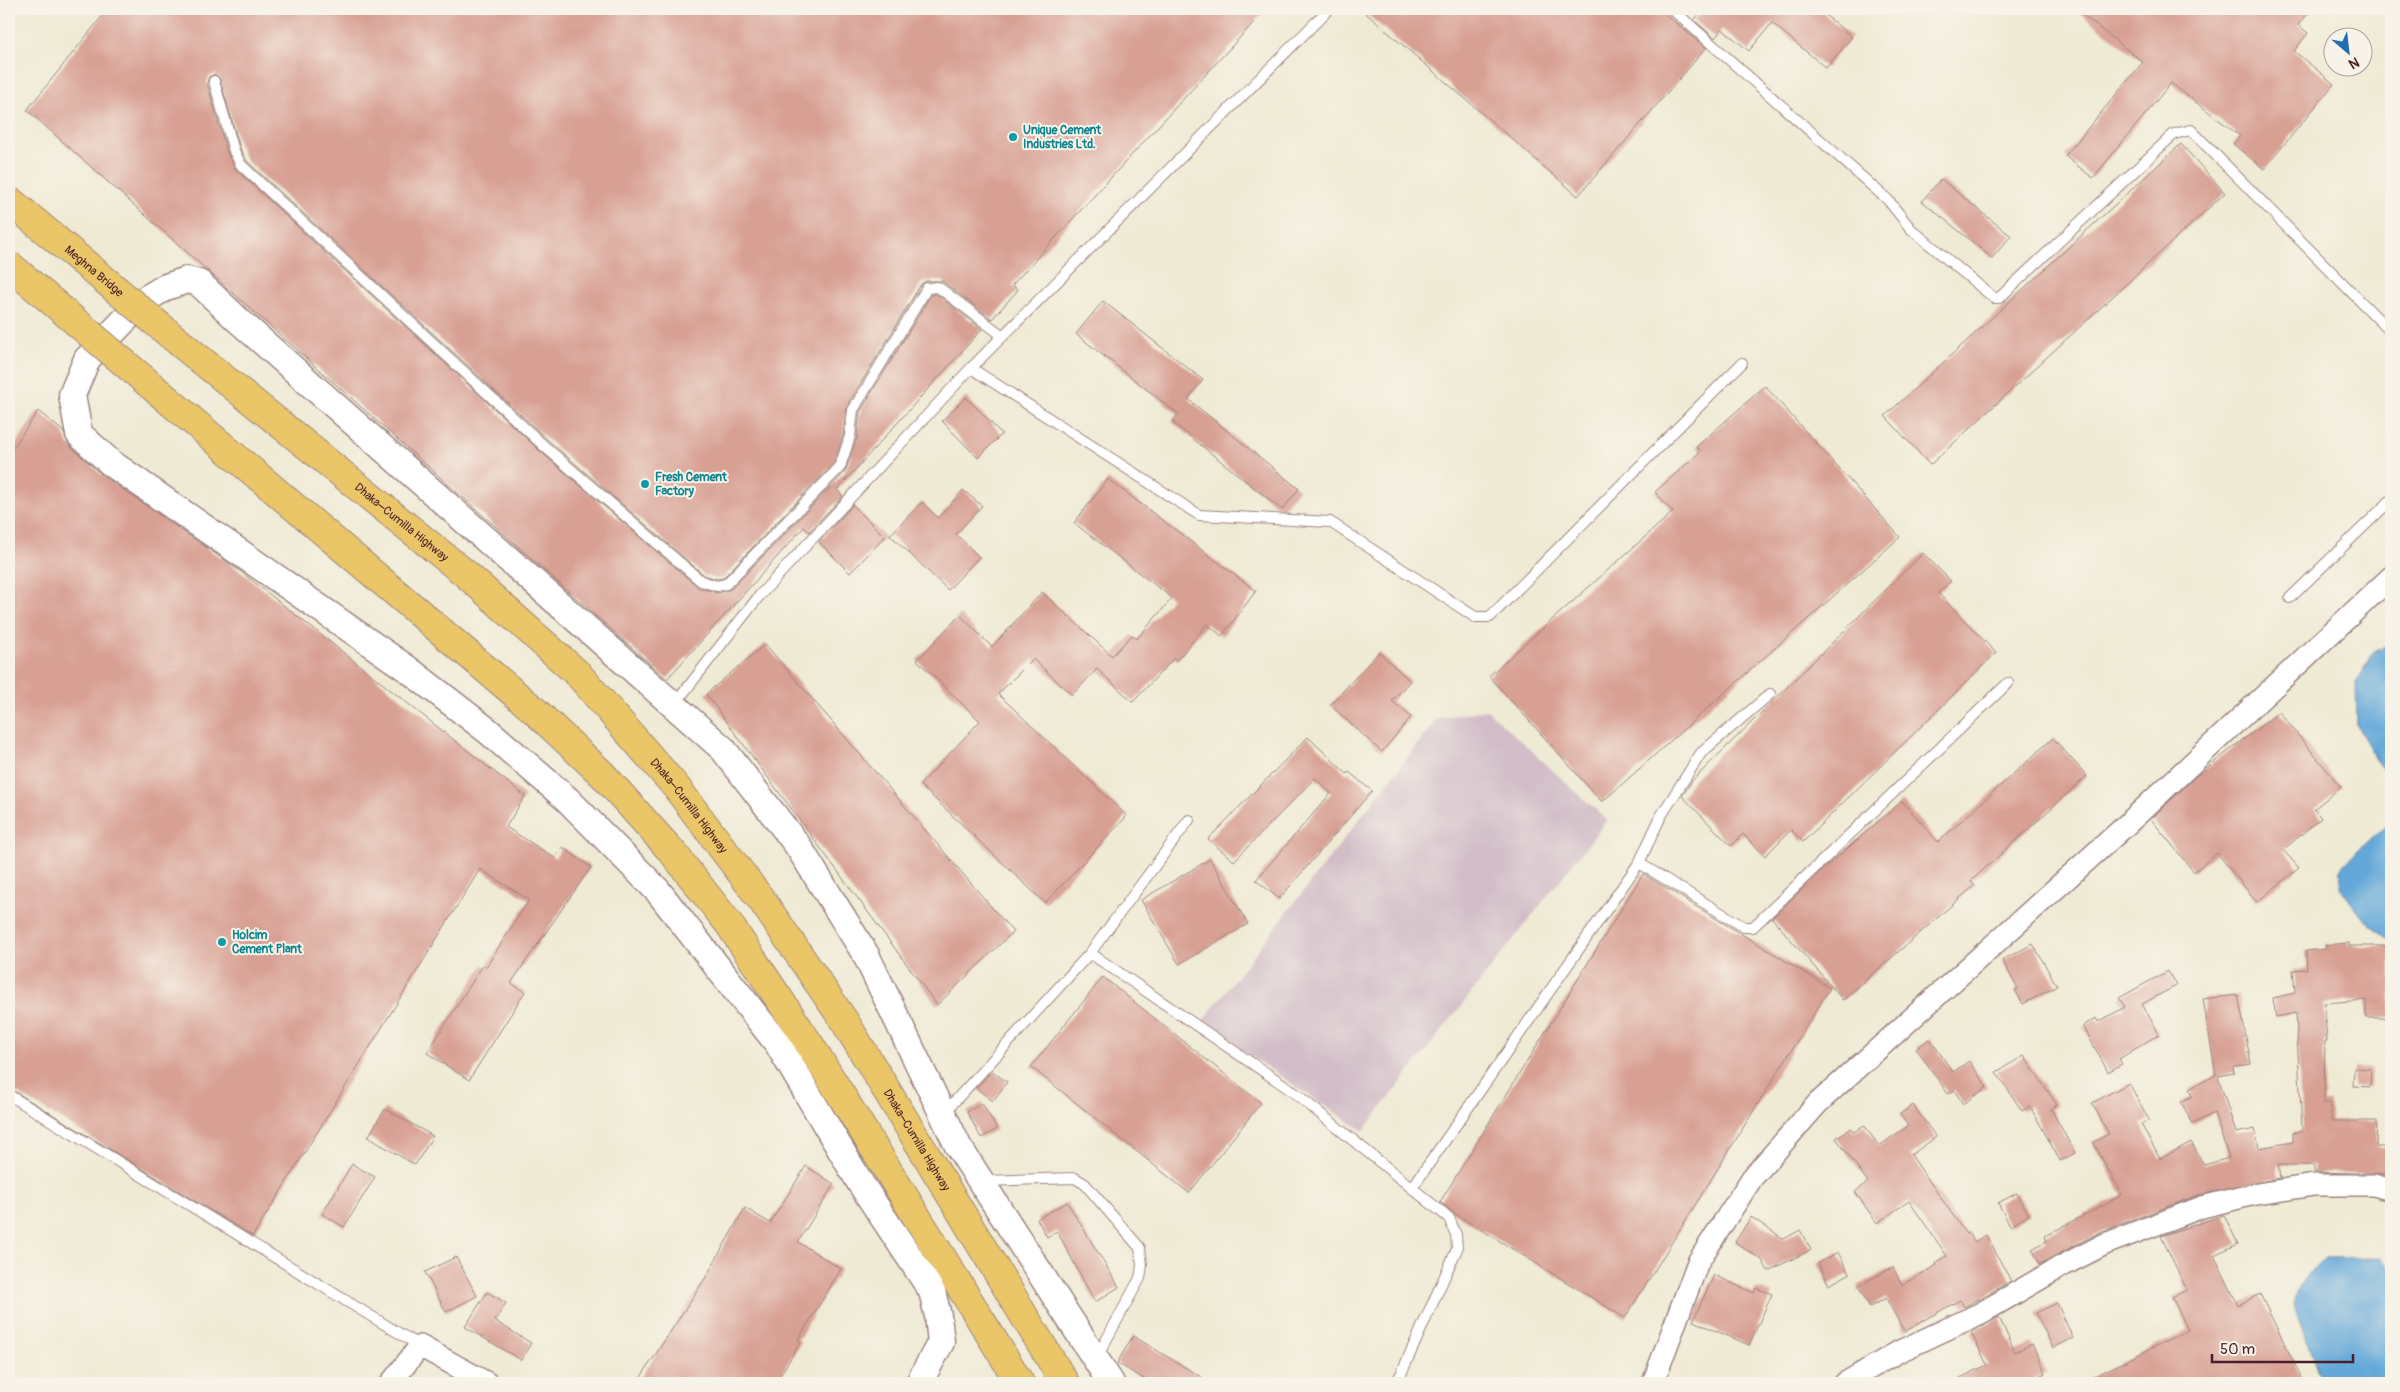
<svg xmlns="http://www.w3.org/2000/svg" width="2400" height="1392" viewBox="0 0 2400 1392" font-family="Pangolin,sans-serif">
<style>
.industrial{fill:#d2bdc8}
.water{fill:#64a8d9;stroke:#576482}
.building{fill:#d89f93}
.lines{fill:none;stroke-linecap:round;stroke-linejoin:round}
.service-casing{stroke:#9c8480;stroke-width:12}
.minor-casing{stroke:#9c8480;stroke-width:24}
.tertiary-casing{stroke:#9c8480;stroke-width:29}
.trunk-casing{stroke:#9c8480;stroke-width:30}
.service{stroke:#fff;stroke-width:10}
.minor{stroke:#fff;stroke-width:21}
.tertiary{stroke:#fff;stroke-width:26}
.trunk{stroke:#eac669;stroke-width:28}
.trunk-bridge-casing{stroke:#9c8480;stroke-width:30;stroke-linecap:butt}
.trunk-bridge{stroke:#eac669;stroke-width:28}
.culture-dot{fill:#0f9aa8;stroke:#f7f3e8;stroke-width:2}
.labels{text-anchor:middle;stroke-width:4;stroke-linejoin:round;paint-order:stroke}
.culture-label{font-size:12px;font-weight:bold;fill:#0d838f;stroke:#f7f3e8;text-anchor:start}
.street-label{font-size:12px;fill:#4a1f2b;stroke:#f7f3e8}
</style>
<rect width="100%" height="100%" fill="#f7f3e8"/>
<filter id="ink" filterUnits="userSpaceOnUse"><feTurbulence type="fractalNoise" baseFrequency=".02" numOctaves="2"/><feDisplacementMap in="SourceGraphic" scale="10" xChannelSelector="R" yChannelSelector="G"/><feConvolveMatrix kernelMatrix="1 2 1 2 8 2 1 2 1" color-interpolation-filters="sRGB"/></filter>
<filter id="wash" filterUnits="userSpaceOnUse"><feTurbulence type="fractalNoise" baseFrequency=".0096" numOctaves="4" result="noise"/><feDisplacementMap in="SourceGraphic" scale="20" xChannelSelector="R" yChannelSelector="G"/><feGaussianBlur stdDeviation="1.12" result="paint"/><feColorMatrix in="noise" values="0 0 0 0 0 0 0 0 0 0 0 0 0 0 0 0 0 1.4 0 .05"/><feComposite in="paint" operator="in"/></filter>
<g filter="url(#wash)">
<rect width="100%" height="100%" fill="#efead4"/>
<polygon class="industrial" points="1487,710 1607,820 1363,1131 1201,1023 1438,718"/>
<g class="water">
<polygon points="2391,644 2391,784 2357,726 2356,683 2374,652"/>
<polygon points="2391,820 2391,941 2363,918 2340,888 2341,867"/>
<polygon points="2382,1257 2391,1270 2391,1383 2322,1383 2294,1304 2298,1288 2309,1272 2326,1258"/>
</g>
<g id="blocks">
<g class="building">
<polygon points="108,9 1266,9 1012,285 1018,290 992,319 942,281 926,281 921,284 847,406 843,435 834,463 723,578 717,579 704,575 549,441 247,161 240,148 220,79 215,74 209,77 207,83 227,153 236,170 540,451 699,588 718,593 731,589 845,472 857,438 860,412 931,295 936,294 982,329 837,490 843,496 809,532 804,527 667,679 27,110"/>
<polygon points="1361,9 1659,9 1706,48 1578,196"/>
<polygon points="1704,9 1818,9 1852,37 1826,68 1772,23 1749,51 1722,29 1715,38 1694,20"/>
<polygon points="2075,9 2312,9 2298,25 2308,33 2294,51 2334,84 2264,169 2233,144 2240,136 2171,83 2093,178 2065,156 2143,62"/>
<polygon points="2181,144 2225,193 1930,465 1885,416"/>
<polygon points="1941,179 2011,236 1992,258 1922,201"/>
<polygon points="1103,301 1203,380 1188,399 1299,489 1282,510 1172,422 1178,414 1076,334"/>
<polygon points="1765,386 1900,537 1602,802 1489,676 1673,512 1655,492 1701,451 1696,447"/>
<polygon points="966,397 1002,434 978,458 942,421"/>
<polygon points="38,411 63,431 69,445 102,475 240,571 525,796 506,827 555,858 562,847 591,867 511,983 525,992 469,1080 427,1053 483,965 486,967 529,900 480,869 253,1236 9,1088 9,454"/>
<polygon points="1108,479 1256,591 1222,636 1207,624 1177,660 1174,658 1133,702 1097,669 1072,695 1033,659 998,694 1127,816 1045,903 920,785 980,721 917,660 960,615 992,647 1042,592 1112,656 1132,635 1137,639 1172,598 1074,523"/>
<polygon points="963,490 982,506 956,534 979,557 948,590 890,535 922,502 938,518"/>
<polygon points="853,505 885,537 850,573 819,542"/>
<polygon points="1923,553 1951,581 1938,593 1996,653 1803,842 1791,830 1765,856 1743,834 1731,846 1682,796 1692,781"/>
<polygon points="765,644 1013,932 937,1005 706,694"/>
<polygon points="1379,652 1410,681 1392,701 1411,717 1382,752 1330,705"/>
<polygon points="2279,712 2341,787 2314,809 2321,818 2283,850 2299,868 2257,902 2217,853 2194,872 2151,819 2194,778"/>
<polygon points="1308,737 1347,774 1349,772 1372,791 1279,899 1256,880 1331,793 1315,778 1234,861 1208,839"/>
<polygon points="2053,738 2087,776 1971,881 1975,885 1843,1000 1772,918 1820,872 1902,801 1938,842"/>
<polygon points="1210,859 1248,924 1179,964 1141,900"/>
<polygon points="1643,874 1830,988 1625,1318 1454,1213 1440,1202"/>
<polygon points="2349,943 2349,946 2391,946 2391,1018 2366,1018 2366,1000 2324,1003 2327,1041 2325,1041 2324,1103 2331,1103 2331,1121 2377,1121 2376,1147 2391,1147 2391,1174 2314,1172 2314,1165 2278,1165 2280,1178 2198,1195 2100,1232 2040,1264 2032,1249 2047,1241 2045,1236 2122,1195 2093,1142 2109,1134 2092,1103 2129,1083 2149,1120 2141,1124 2160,1159 2191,1142 2204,1165 2229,1158 2214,1113 2193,1124 2181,1102 2192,1096 2189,1089 2216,1075 2203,999 2238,995 2251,1064 2233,1067 2234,1073 2218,1076 2236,1133 2255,1129 2259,1148 2293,1142 2293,1133 2302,1131 2296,1013 2276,1017 2273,998 2295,993 2293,970 2307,969 2306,951 2326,949 2325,945"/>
<polygon points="2033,944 2057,986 2023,1004 2015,990 2018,989 2002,960"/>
<polygon points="2168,971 2176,986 2142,1004 2159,1034 2119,1059 2122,1064 2108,1072 2083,1026 2096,1018 2098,1022 2125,1007 2119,998"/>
<polygon points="1103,977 1261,1103 1189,1193 1031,1067"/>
<polygon points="1930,1039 1953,1072 1969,1061 1987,1087 1963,1104 1954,1090 1948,1094 1916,1048"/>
<polygon points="2024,1056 2057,1105 2051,1109 2075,1153 2060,1161 2030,1106 2022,1111 1996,1072"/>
<polygon points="2354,1068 2371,1069 2370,1087 2353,1086"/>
<polygon points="992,1071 1007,1082 993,1101 976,1088"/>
<polygon points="982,1103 997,1129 981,1138 967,1112"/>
<polygon points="1913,1105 1936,1137 1911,1155 1966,1234 1969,1232 1974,1242 1986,1235 2011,1281 1964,1307 1960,1300 1904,1331 1886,1298 1870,1307 1858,1286 1893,1267 1902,1285 1937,1265 1936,1263 1947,1256 1909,1201 1877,1223 1855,1192 1868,1182 1836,1138 1851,1128 1854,1132 1864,1125 1879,1146 1908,1126 1900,1114"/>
<polygon points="385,1109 433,1136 415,1165 368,1137"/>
<polygon points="352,1164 375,1177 344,1227 322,1214"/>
<polygon points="806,1166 834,1184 798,1242 841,1269 798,1340 801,1342 775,1383 637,1383 706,1277 745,1208 770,1223"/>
<polygon points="2017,1193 2029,1215 2010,1226 1998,1203"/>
<polygon points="1067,1202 1119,1287 1095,1302 1057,1231 1047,1237 1037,1219"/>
<polygon points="2224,1215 2238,1244 2214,1255 2238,1305 2260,1294 2304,1383 2081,1383 2188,1330 2172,1297 2187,1290 2161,1236"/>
<polygon points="1751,1217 1784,1239 1800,1230 1811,1250 1768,1271 1762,1260 1735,1242"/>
<polygon points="1838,1252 1849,1274 1829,1285 1818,1263"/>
<polygon points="456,1257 477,1296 446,1312 425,1272"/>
<polygon points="1714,1275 1754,1293 1756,1288 1772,1294 1749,1345 1693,1321"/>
<polygon points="487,1292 506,1303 495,1321 531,1343 521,1360 465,1327"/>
<polygon points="2057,1303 2073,1338 2053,1348 2036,1313"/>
<polygon points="1999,1317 2015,1352 2032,1344 2046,1373 2025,1383 1950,1383 1987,1365 1971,1332"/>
<polygon points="1133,1336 1211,1383 1151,1383 1117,1363"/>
</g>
</g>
</g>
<g filter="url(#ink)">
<use href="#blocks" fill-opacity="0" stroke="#9c8480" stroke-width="1"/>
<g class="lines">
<defs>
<g id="service">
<polyline points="1672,9 1888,200 1911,229 1994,298 1999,298 2174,134 2191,130 2391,332"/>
<polyline points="214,81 234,151 241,165 544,446 701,581 717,586 726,584 840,467 850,436 853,410 927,288 938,287 1003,336"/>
<polyline points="971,368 1199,515 1330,522 1475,617 1490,617 1742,363"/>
<polyline points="2290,598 2391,500"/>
<polyline points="674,705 760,595 971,368 1329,9"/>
<polyline points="1189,820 1090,953 1291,1090 1449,1218 1456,1235 1457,1249 1397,1383"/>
<polyline points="1639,863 1744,927 1753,927 2008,683"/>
<polyline points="9,1095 420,1346"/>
<polyline points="944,1113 1090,953"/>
<polyline points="983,1181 1075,1178 1085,1184 1140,1248 1142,1265 1140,1278 1097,1357"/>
<polyline points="1412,1188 1639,863 1661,816 1701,753 1770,694"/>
</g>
<g id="minor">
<polyline points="391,1383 420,1346 487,1383"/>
<polyline points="1653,1383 1698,1262 1752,1178 1818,1103 2123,828 2391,577"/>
<polyline points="1845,1383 1898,1352 1981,1313 2062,1266 2105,1244 2202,1207 2251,1195 2314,1185 2374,1185 2391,1190"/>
</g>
<polyline id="tertiary" points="919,1383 941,1342 938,1316 932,1291 861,1184 778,1044 657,890 568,800 488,731 409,670 111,463 79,434 72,395 87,359 144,300 166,287 187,280 199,283 238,320 723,749 798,846 866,955 958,1146 1111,1383"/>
<g id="trunk">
<path id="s1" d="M180 343 467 575 578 674 676 787 763 902 845 1022 1065 1383"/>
<polyline points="148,383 534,710 603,775 674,854 729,924 810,1045 1020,1383"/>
</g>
</defs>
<use href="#service" class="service-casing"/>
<use href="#minor" class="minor-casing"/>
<use href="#tertiary" class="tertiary-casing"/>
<use href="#trunk" class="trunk-casing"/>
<use href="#service" class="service"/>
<use href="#minor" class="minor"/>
<use href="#tertiary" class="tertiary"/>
<use href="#trunk" class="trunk"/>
<defs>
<g id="trunk-bridge">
<path id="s2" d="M9 200 180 343"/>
<polyline points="9,265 148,383"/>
</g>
</defs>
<use href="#trunk-bridge" class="trunk-bridge-casing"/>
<use href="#trunk-bridge" class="trunk-bridge"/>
</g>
</g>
<g class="culture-dot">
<circle cx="1013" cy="137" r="5"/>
<circle cx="645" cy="484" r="5"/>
<circle cx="222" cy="942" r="5"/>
</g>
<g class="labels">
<g class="culture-label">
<text x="1023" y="134">Unique Cement<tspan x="1023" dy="14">Industries Ltd.</tspan></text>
<text x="655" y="481">Fresh Cement<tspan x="655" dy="14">Factory</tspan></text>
<text x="232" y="939">Holcim<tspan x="232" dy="14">Cement Plant</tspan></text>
</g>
<g class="street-label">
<text dy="4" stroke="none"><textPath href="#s2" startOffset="111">Meghna Bridge</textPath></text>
<text dy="4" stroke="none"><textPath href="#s1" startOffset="285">Dhaka–Cumilla Highway</textPath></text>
<text dy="4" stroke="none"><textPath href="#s1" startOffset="690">Dhaka–Cumilla Highway</textPath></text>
<text dy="4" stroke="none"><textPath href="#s1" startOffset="1095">Dhaka–Cumilla Highway</textPath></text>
</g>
</g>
<rect width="2400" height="1392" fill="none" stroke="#f7f3e8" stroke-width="30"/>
<g transform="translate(2348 52) rotate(152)"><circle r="24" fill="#f7f3e8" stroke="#b29e9c"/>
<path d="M0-4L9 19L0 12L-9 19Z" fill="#1f6fb2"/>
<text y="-8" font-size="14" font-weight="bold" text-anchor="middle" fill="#4a1f2b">N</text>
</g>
<path d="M2212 1354v8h141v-8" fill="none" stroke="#4a1f2b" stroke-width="2.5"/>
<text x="2220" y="1354" font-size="15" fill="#4a1f2b" stroke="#f7f3e8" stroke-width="4" paint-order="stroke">50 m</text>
</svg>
